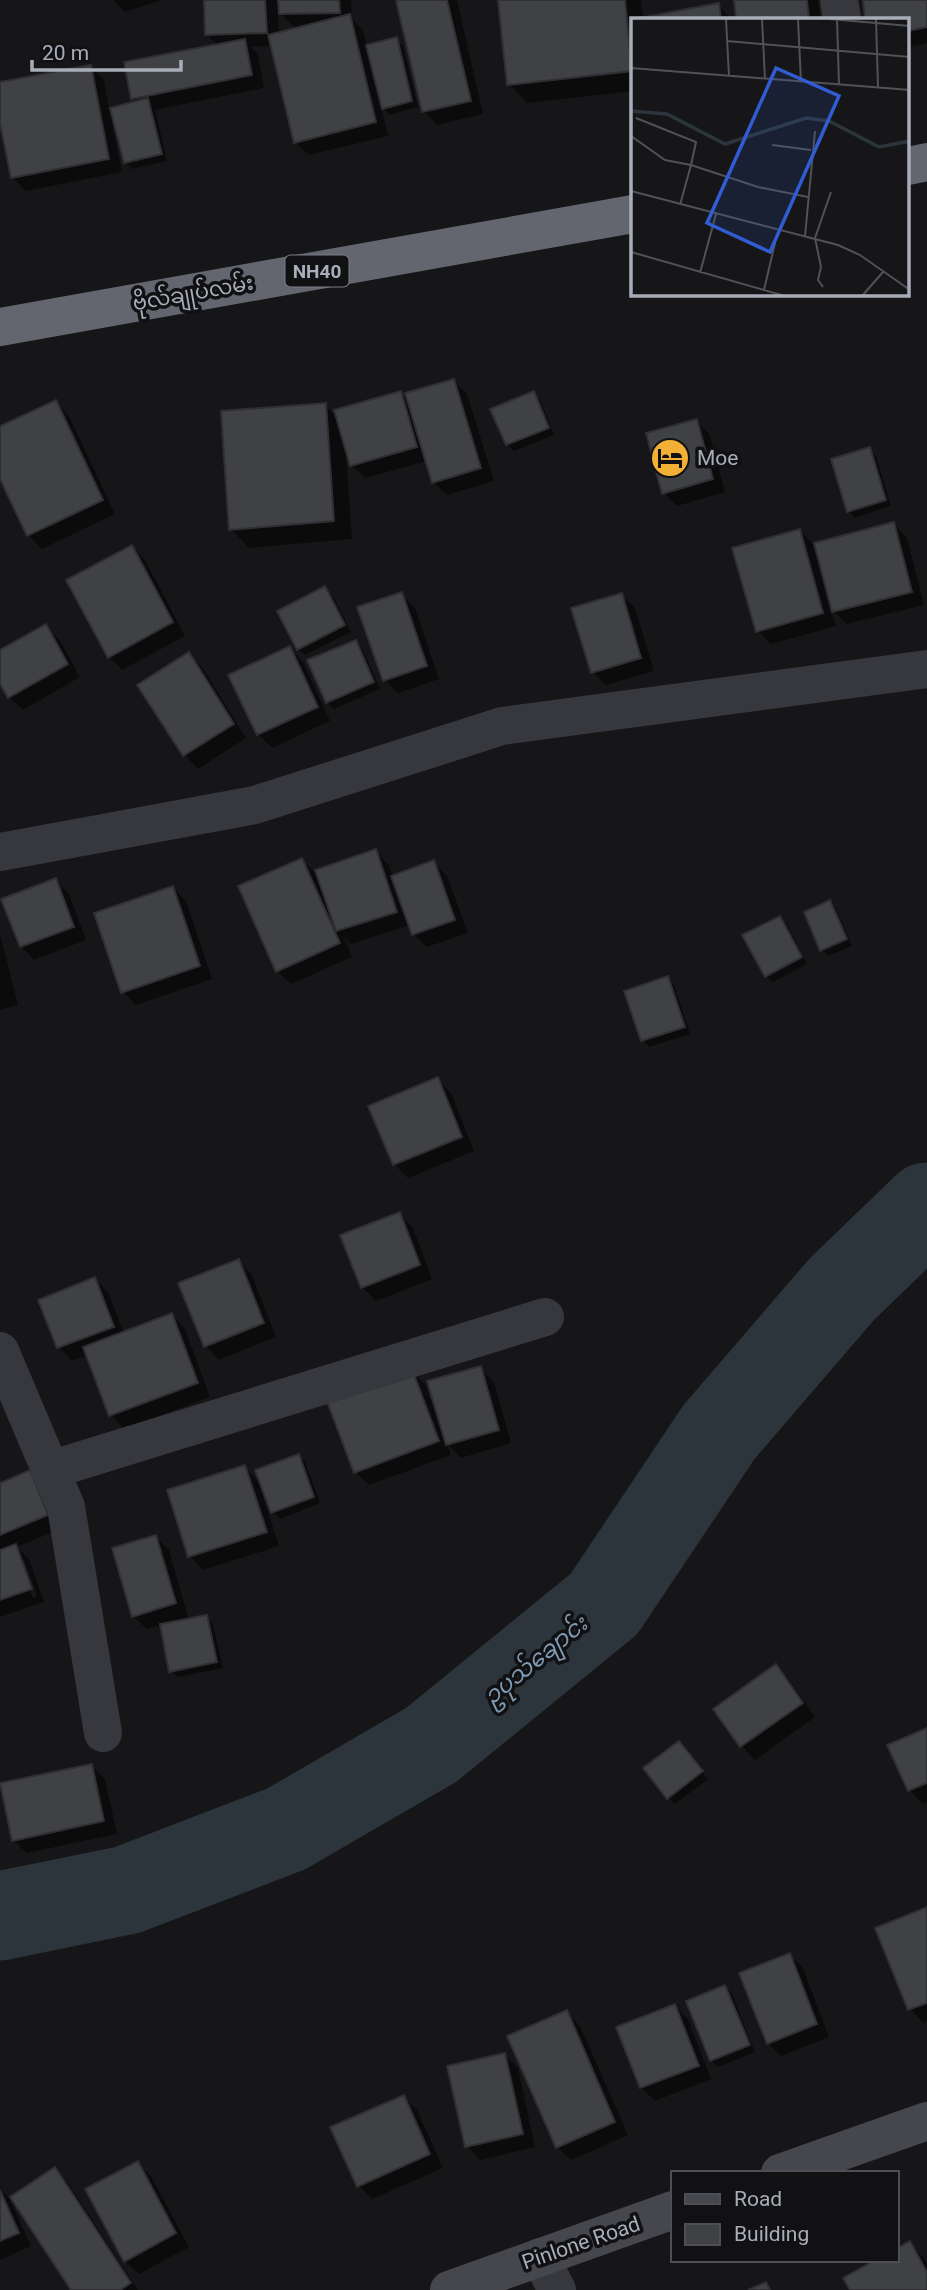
<svg xmlns="http://www.w3.org/2000/svg" width="927" height="2290" viewBox="0 0 927 2290" font-family="Roboto,'Noto Sans Myanmar',sans-serif">
<style>
.shadow{fill:#0007;fill-rule:evenodd}
.lines{fill:none;stroke-linecap:round;stroke-linejoin:round}
.river{stroke:#2c353c;stroke-width:89}
.building{fill:#404145;stroke:#303034;stroke-width:2}
.street{stroke:#37383d;stroke-width:38}
.secondary{stroke:#45474d;stroke-width:38}
.highway{stroke:#63666e;stroke-width:38}
.labels{text-anchor:middle;stroke-width:7;stroke-linejoin:round;paint-order:stroke}
.shield{fill:#111113;stroke:#7b7e86;stroke-width:2}
.shield-label{font-size:19px;font-weight:bold;fill:#a8adb8}
.street-label{font-size:21px;fill:#a8adb8;stroke:#111113}
.poi-label{font-size:21px;fill:#a8adb8;stroke:#111113;text-anchor:start}
.water-label{font-size:23px;font-style:italic;fill:#7f9bb3;stroke:#111113}
.inset-river{fill:none;stroke:#2c353c;stroke-width:3.5}
.inset-road{fill:none;stroke:#505258;stroke-width:2}
.view{fill:#325cd3;fill-opacity:0.15;stroke:#325cd3;stroke-width:3.5}
.inset-edge{fill:none;stroke:#a8adb8;stroke-width:3.5}
</style>
<rect width="100%" height="100%" fill="#161618"/>
<g class="shadow">
<polygon points="113,0 162,0 125,12"/>
<path d="M205 0H351L352 19 363 30 367 46 396 39 403 46 418 107 390 115 381 106 388 136 309 155 295 142 272 46 251 47 258 54 264 88 155 110 167 161 132 169 125 162 114 116 111 117 122 172 26 191 12 177 0 113V83L90 66 104 80 109 110 137 103 133 98 218 46 207 35ZM278 11 292 25 296 30 279 34Z"/>
<polygon points="398,0 457,0 483,114 437,125 423,111"/>
<polygon points="500,0 641,0 643,19 633,19 633,91 527,103 509,84"/>
<polygon points="735,0 818,0 820,19 737,19"/>
<polygon points="864,0 927,0 927,43 908,47 908,19 867,19"/>
<polygon points="718,5 731,19 645,19"/>
<polygon points="454,381 467,394 494,481 447,495 433,482 427,461 365,478 351,465 348,452 346,453 352,539 249,548 231,529 325,405 338,418 401,393 409,402"/>
<polygon points="534,393 540,400 554,435 514,451 507,444"/>
<polygon points="55,402 69,416 115,514 42,549 28,535 0,475 0,428"/>
<polygon points="696,421 710,435 725,492 677,506 664,493"/>
<polygon points="869,449 876,456 891,506 855,518 848,511"/>
<polygon points="894,524 907,538 924,605 847,624 830,608 836,626 771,644 758,631 800,531 813,544 817,560"/>
<polygon points="132,547 145,560 185,636 122,670 109,657"/>
<polygon points="325,588 332,595 351,632 305,655 298,649"/>
<polygon points="401,594 415,608 439,679 398,693 385,680"/>
<polygon points="621,595 635,608 654,671 606,685 593,672"/>
<polygon points="45,626 59,639 80,677 23,710 9,697 0,680 0,652"/>
<polygon points="356,642 362,648 380,689 334,709 327,702"/>
<polygon points="290,648 303,662 330,721 272,748 258,734 231,676"/>
<polygon points="188,654 202,667 246,738 198,769 185,755 140,685"/>
<polygon points="375,851 389,865 393,877 434,863 447,876 468,933 427,947 413,934 410,925 351,944 344,937 352,957 291,984 277,971 302,860 320,877"/>
<polygon points="55,880 69,894 86,940 34,960 21,946"/>
<polygon points="173,888 186,901 212,979 136,1005 123,992"/>
<polygon points="830,902 836,908 852,946 828,956 822,950"/>
<polygon points="780,918 787,924 807,964 773,982 766,976"/>
<polygon points="0,934 18,1005 0,1010"/>
<polygon points="668,978 674,985 690,1034 649,1047 643,1040"/>
<polygon points="437,1079 451,1093 474,1151 408,1178 394,1164"/>
<polygon points="399,1214 413,1228 432,1279 376,1301 362,1287"/>
<polygon points="238,1261 252,1275 276,1337 219,1360 206,1346"/>
<polygon points="95,1279 108,1292 124,1333 172,1315 185,1329 210,1397 124,1429 111,1415 88,1355 72,1361 59,1347"/>
<polygon points="480,1368 494,1382 511,1443 461,1458 447,1444 451,1455 369,1485 355,1472 411,1371 425,1384 435,1411"/>
<polygon points="298,1456 305,1462 320,1503 280,1519 273,1512 263,1486 260,1487 279,1546 203,1570 190,1556 244,1467 262,1485"/>
<path d="M29 1472 60 1529 17 1547 29 1559 44 1602 0 1617V1484ZM20 1560H24L37 1596 33 1598Z"/>
<polygon points="156,1537 169,1550 188,1617 179,1620 180,1622 206,1617 213,1624 223,1668 178,1677 171,1671 162,1625 147,1629 133,1616"/>
<polygon points="776,1667 789,1680 815,1717 755,1760 742,1746 715,1709"/>
<polygon points="927,1729 927,1802 923,1804 909,1790"/>
<polygon points="686,1750 708,1779 675,1804 668,1798"/>
<polygon points="92,1766 105,1779 117,1834 27,1853 13,1840"/>
<polygon points="927,1909 927,2021 923,2023 910,2009 877,1929"/>
<polygon points="789,1955 803,1968 829,2037 781,2056 768,2043"/>
<polygon points="725,1987 732,1994 755,2052 718,2067 711,2060"/>
<polygon points="675,2006 688,2019 711,2079 655,2101 641,2087"/>
<polygon points="566,2012 580,2026 628,2135 571,2160 557,2147"/>
<polygon points="505,2055 518,2068 535,2147 480,2160 467,2146"/>
<polygon points="403,2097 417,2110 443,2168 372,2199 359,2186"/>
<polygon points="137,2163 151,2176 189,2247 139,2274 125,2261"/>
<polygon points="55,2170 68,2183 138,2290 73,2290"/>
<polygon points="0,2189 10,2199 31,2246 0,2260"/>
<polygon points="909,2243 923,2257 927,2264 927,2290 852,2290 897,2260"/>
</g>
<g class="lines">
<polyline class="river" points="0,1916 127,1890 286,1829 431,1745 604,1604 719,1432 842,1289 927,1207"/>
</g>
<g class="building">
<polygon points="204,0 265,0 267,33 205,35"/>
<polygon points="278,0 339,0 340,13 279,14"/>
<polygon points="396,0 447,0 471,101 422,112"/>
<polygon points="498,0 625,0 632,71 507,85"/>
<polygon points="734,0 807,0 809,19 736,19"/>
<polygon points="863,0 927,0 927,27 908,31 908,19 865,19"/>
<polygon points="719,3 721,19 641,19 640,18"/>
<polygon points="350,14 376,122 294,143 268,35"/>
<polygon points="397,37 412,101 382,109 366,45"/>
<polygon points="245,39 252,75 131,99 124,62"/>
<polygon points="91,65 109,159 11,178 0,123 0,82"/>
<polygon points="148,98 162,154 124,163 110,108"/>
<polygon points="454,379 481,468 432,483 405,393"/>
<polygon points="401,391 417,447 350,466 334,410"/>
<polygon points="534,391 549,428 506,445 490,409"/>
<polygon points="56,400 103,500 27,536 0,479 0,426"/>
<polygon points="326,403 334,521 229,530 221,411"/>
<polygon points="697,419 713,479 662,494 646,433"/>
<polygon points="870,447 886,500 847,512 831,459"/>
<polygon points="894,522 912,592 832,612 814,543"/>
<polygon points="800,529 823,613 756,632 732,548"/>
<polygon points="132,545 173,622 108,658 66,580"/>
<polygon points="325,586 345,625 297,650 277,611"/>
<polygon points="402,592 427,666 383,681 357,607"/>
<polygon points="622,593 641,658 591,673 571,608"/>
<polygon points="46,624 68,664 8,698 0,684 0,650"/>
<polygon points="356,640 374,682 326,703 307,660"/>
<polygon points="290,646 318,707 257,735 228,675"/>
<polygon points="189,652 234,724 183,756 137,685"/>
<polygon points="376,849 397,912 336,931 315,870"/>
<polygon points="302,858 340,943 276,972 238,886"/>
<polygon points="434,860 455,920 412,935 391,876"/>
<polygon points="56,878 74,927 20,947 1,899"/>
<polygon points="173,886 200,966 121,993 94,913"/>
<polygon points="830,900 847,939 820,951 804,912"/>
<polygon points="780,916 802,957 765,977 742,935"/>
<polygon points="668,976 685,1027 641,1041 624,991"/>
<polygon points="438,1077 462,1137 393,1165 368,1106"/>
<polygon points="400,1212 420,1265 361,1288 340,1235"/>
<polygon points="239,1259 264,1323 204,1347 178,1283"/>
<polygon points="95,1277 114,1327 57,1348 38,1300"/>
<polygon points="172,1313 198,1383 109,1416 83,1347"/>
<polygon points="481,1366 499,1430 446,1445 427,1381"/>
<polygon points="412,1369 439,1441 354,1473 327,1401"/>
<polygon points="299,1454 314,1497 271,1513 255,1470"/>
<polygon points="245,1465 267,1532 188,1557 167,1490"/>
<polygon points="30,1470 48,1515 0,1535 0,1483"/>
<polygon points="156,1535 176,1603 132,1617 112,1548"/>
<polygon points="16,1544 32,1589 0,1600 0,1550"/>
<polygon points="207,1615 217,1662 169,1672 160,1624"/>
<polygon points="776,1664 803,1703 740,1747 713,1709"/>
<polygon points="927,1728 927,1783 908,1791 887,1745"/>
<polygon points="679,1741 703,1771 667,1799 643,1768"/>
<polygon points="92,1764 104,1821 12,1841 0,1783"/>
<polygon points="927,1907 927,2003 908,2010 875,1928"/>
<polygon points="790,1953 817,2024 767,2044 739,1973"/>
<polygon points="725,1985 750,2045 710,2061 686,2001"/>
<polygon points="675,2004 699,2066 640,2088 616,2027"/>
<polygon points="567,2010 615,2122 556,2148 507,2036"/>
<polygon points="505,2053 523,2134 465,2147 447,2066"/>
<polygon points="404,2095 430,2154 357,2187 330,2127"/>
<polygon points="138,2161 176,2233 124,2262 85,2189"/>
<polygon points="55,2167 131,2283 120,2290 71,2290 10,2197"/>
<polygon points="0,2190 19,2233 0,2241"/>
<polygon points="910,2241 927,2272 927,2290 850,2290 843,2278 875,2260 897,2260 897,2248"/>
<polygon points="766,2282 770,2290 748,2290"/>
</g>
<g class="lines">
<g class="street">
<polyline points="839,0 842,19"/>
<polyline points="0,852 255,805 502,726 927,669"/>
<polyline points="0,1351 66,1507 103,1733"/>
<polyline points="50,1470 545,1317"/>
<polyline points="540,2257 557,2290"/>
</g>
<g class="secondary">
<polyline points="780,2173 927,2121"/>
<polyline points="449,2290 673,2210"/>
</g>
<g class="highway">
<polyline points="908,166 927,162"/>
<polyline points="0,327 633,214"/>
</g>
</g>
<defs>
<symbol id="hotel-disc" viewBox="-11 -11 22 22"><circle r="9.5" fill="#f2b134" stroke="#111113"/><path d="M-6-4.5h1.5V1H6V5H4.5V3h-9V5H-6ZM-4 0a1.8 1.8 0 1 1 3.6 0ZM.5 0V-2.5h3Q6-2.5 6 0Z" fill="#111"/></symbol>
</defs>
<g fill-rule="evenodd">
<use href="#hotel-disc" x="648" y="436" width="44" height="44"/>
</g>
<g class="labels">
<rect class="shield" x="285.5" y="255.5" width="63" height="31" rx="5"/>
<g class="shield-label">
<text x="317" y="278">NH40</text>
</g>
<g class="street-label">
<text transform="translate(193 293) rotate(-10)" y="7">ဗိုလ်ချုပ်လမ်း</text>
<text transform="translate(581 2243) rotate(-19)" y="7">Pinlone Road</text>
</g>
<g class="poi-label">
<text x="697" y="465">Moe</text>
</g>
<g class="water-label">
<text transform="translate(535 1660) rotate(-39)" y="8">ဥပုသ်ချောင်း</text>
</g>
</g>
<g transform="translate(631 18)">
<rect width="278" height="278" fill="#161618"/>
<path class="inset-river" d="M0 93 36 96 94 126 175 100 198 103 248 129 279 123"/>
<path class="inset-road" d="M95 1 98 58M131 1 134 61M167 1 170 64M199 1 279 8M206 1 208 66M245 1 247 69M96 23 279 39M0 50 279 72M0 118 34 142 60 147 65 124 5 100M141 127 180 132M0 173 207 227 229 237 279 272M49 187 60 147 127 169 177 179M174 218 184 113M0 234 154 278M69 255 85 196M192 269 187 262 190 249 184 220 200 174M133 272 144 225M231 278 252 254"/>
<path class="view" d="M145 50 208 78 139 234 76 205Z"/>
<rect width="278" height="278" class="inset-edge"/>
</g>
<rect x="671" y="2171" width="228" height="91" fill="#111113" stroke="#4d4f55" stroke-width="2"/>
<rect x="685" y="2194" width="35" height="10" fill="#45474d" stroke="#4d4f55" stroke-width="2"/>
<text x="734" y="2206" font-size="21" fill="#a8adb8">Road</text>
<rect x="685" y="2224" width="35" height="21" fill="#404145" stroke="#4d4f55" stroke-width="2"/>
<text x="734" y="2241" font-size="21" fill="#a8adb8">Building</text>
<path d="M32 60v10h149v-10" fill="none" stroke="#a8adb8" stroke-width="3.5"/>
<text x="42" y="60" font-size="21" fill="#a8adb8" stroke="#111113" stroke-width="5" paint-order="stroke">20 m</text>
</svg>
